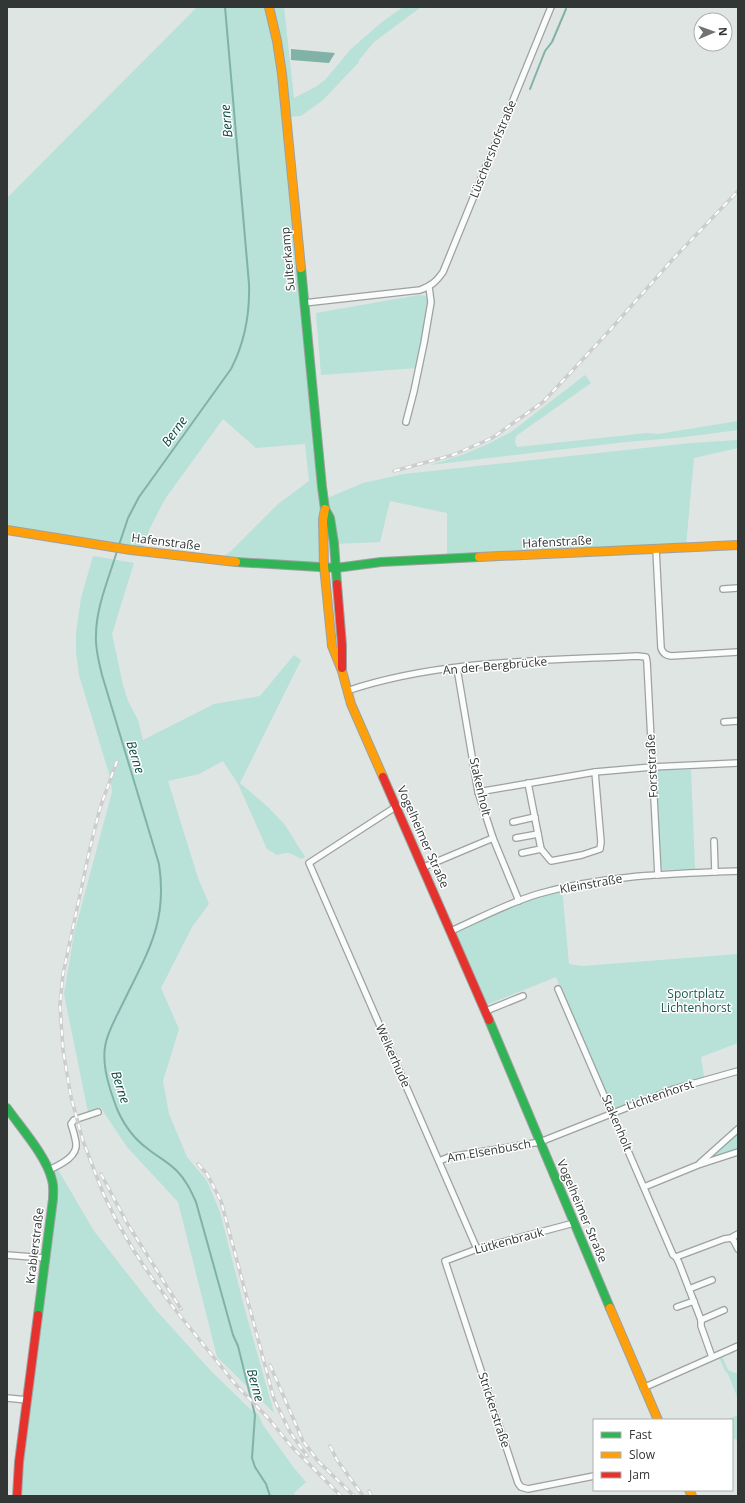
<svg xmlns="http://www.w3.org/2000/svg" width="745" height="1503" viewBox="0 0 745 1503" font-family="'Open Sans',sans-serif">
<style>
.green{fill:#b8e1d7}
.water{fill:#80b2a8}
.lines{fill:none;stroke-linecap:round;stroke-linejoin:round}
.stream{stroke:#80b2a8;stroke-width:2}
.street-casing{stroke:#9da1a0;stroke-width:8}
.fast-casing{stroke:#9da1a0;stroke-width:10}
.slow-casing{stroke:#9da1a0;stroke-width:10}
.jam-casing{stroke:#9da1a0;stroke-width:10}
.street{stroke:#fafbfb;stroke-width:5.5}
.fast{stroke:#30b455;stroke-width:8}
.slow{stroke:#ff9f0a;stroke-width:8}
.jam{stroke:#e5322d;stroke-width:8}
.rail-casing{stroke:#cccdcd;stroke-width:3.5}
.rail{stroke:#fff;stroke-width:2;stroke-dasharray:6;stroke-linecap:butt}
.labels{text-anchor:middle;stroke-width:3;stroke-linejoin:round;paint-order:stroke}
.street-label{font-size:12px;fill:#323635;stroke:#fff}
.park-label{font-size:12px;fill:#20594f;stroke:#fff}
.water-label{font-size:13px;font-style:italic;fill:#0a493f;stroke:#fff}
</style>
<rect width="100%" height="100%" fill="#dfe5e3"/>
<g class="green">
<polygon points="197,7 269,7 276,36 323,500 363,483 404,474 691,443 738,440 738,448 694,458 686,546 447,558 447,513 390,501 380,542 334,544 326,509 324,566 290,564 265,559 220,559 231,551 278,504 309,481 305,444 256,448 223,419 165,499 150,528 142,551 7,528 7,198"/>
<polygon points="270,7 284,7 294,98 317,86 325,80 351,49 382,22 403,7 421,7 374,42 359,60 359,62 323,100 301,116 286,117"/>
<polygon points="419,295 426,296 428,305 418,368 321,375 316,313"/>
<polygon points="585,375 591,383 516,436 515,442 517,447 647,433 658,434 738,421 738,430 685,437 626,442 430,465 462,455 490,443 511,432"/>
<path d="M93 556 134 563 112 634 123 685 128 701 138 720 143 740 214 704 260 696 294 655 301 660 240 783 269 808 285 825 305 857 301 859C292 853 287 851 277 855L267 849 238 784 223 761 199 774 168 781 198 878 209 904 192 927 161 988 179 1029 163 1081 169 1114 187 1157 207 1181 220 1212 245 1310 274 1413 217 1357 178 1202 127 1147 101 1108 88 1112 64 994 74 934 112 792 110 777 79 675 76 652V633L81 598Z"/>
<polygon points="655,769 691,770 695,869 659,870"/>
<polygon points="562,889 569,964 582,966 738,954 738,1043 701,1057 704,1077 612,1112 556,977 486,1005 455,931 516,903"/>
<polygon points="738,1131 738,1149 711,1157"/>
<polygon points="57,1168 94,1231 155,1309 211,1371 249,1408 258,1414 263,1425 294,1468 306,1482 294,1493 295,1496 20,1496 20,1483 48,1261 51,1171"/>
<polygon points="721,1353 728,1370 738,1374 738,1399 728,1374 725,1371 718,1355"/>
<polygon points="738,1415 738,1445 736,1439 732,1440 732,1420 726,1420"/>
</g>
<polygon class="water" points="291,49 335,53 329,63 291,60"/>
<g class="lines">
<g class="stream">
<polyline points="530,89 545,51 552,42 566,9"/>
<path d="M119 545 128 518 139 497 231 369C245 342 250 315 249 284L225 7"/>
<path d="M117 551C109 578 96 607 96 635 95 649 99 662 102 675L159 864C168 923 147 953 122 1005 116 1018 107 1032 105 1047 102 1067 110 1090 117 1109 124 1125 134 1139 148 1149 158 1157 168 1162 177 1171 186 1180 191 1191 196 1202L233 1335 238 1346 255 1415 252 1458 255 1467 266 1484 270 1496"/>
</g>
<defs>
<g id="street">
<path d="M304 303 420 290C431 286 436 282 443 272L551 7"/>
<polyline points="406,422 414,391 424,343 431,302 429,287"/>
<path d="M656 549 661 648C663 654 666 655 671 656L738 652"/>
<polyline points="723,589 738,588"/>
<polyline points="457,668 478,792 493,838 519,901"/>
<path d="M347 691C439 660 541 661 637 656L646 657 647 662 658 875"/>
<polyline points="724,722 738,721"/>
<polyline points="528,783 541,849 551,861 582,855 600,849 601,842 595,772"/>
<polyline points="478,792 595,772 652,767 738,763"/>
<polyline points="397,806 309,863 477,1249"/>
<polyline points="513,822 535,817"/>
<polyline points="516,838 538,834"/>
<polyline points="714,841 715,872"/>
<polyline points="522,853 541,849"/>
<polyline points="424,867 493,838"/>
<path d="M451 931C480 918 508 903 538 894 603 875 671 874 738 871"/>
<polyline points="558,989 673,1255 676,1257 679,1263 701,1320 701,1326 712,1357"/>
<polyline points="486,1011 523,996"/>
<polyline points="439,1161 449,1157 540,1142 674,1089 738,1071"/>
<polyline points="700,1163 738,1129"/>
<path d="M49 1170C59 1165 78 1157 76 1143 75 1137 73 1130 71 1124L74 1120 98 1112"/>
<polyline points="644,1187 698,1165 738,1152"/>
<polyline points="574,1223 477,1249 445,1261 518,1483 521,1487 528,1489 594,1476"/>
<polyline points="731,1238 734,1241 738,1249"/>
<polyline points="7,1255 45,1258"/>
<polyline points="676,1257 724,1239 731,1238 738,1234"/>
<polyline points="689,1289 712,1280"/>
<polyline points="677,1307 694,1301"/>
<polyline points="701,1320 724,1310"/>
<polyline points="643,1388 738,1346"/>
<polyline points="7,1398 27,1400"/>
</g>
<g id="fast">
<polyline points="301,268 322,487 325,509 330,518 334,543 337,584"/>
<polyline points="236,562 336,568 381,562 479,557"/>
<polyline points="489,1020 610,1308"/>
<path d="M7 1108C21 1128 47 1157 52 1180 54 1186 53 1193 53 1199L38 1315"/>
</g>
<g id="slow">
<polyline points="269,7 277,41 282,74 301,268"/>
<polyline points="325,509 323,520 324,566 332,646 342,671 351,704 383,777"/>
<polyline points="7,530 131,550 236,562"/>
<polyline points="479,557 738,545"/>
<polyline points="610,1308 658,1420"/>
<polyline points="689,1490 692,1496"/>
</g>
<g id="jam">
<polyline points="337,584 342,645 342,668"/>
<polyline points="383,777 489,1020"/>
<polyline points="17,1496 19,1462 38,1315"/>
</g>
</defs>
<use href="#street" class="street-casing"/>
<use href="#fast" class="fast-casing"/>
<use href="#slow" class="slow-casing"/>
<use href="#jam" class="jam-casing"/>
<use href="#street" class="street"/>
<use href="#fast" class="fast"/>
<use href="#slow" class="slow"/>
<use href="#jam" class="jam"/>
<defs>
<g id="rail">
<polyline points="394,471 453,455 492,438 543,402 610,330 673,259 738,191"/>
<polyline points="117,761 100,808 90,848 63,974 60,1005 63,1050 71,1097 83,1141 103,1193 116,1220 134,1251 152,1278 173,1307 236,1385 269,1419 291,1446 341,1496"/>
<polyline points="198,1164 207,1174 221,1201 274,1399 290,1432 307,1456"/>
<polyline points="101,1174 127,1223 181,1309"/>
<polyline points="270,1365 303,1441 318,1461 354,1496"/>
<polyline points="330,1446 337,1460 363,1496"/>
<polyline points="369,1491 371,1496"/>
</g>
</defs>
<use href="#rail" class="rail-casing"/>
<use href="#rail" class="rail"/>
</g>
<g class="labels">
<g class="street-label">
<text transform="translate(493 149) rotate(-68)" y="4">Lüschershofstraße</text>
<text transform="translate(288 259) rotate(-95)" y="4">Sulterkamp</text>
<text transform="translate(166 542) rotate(7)" y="4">Hafenstraße</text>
<text transform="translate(557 542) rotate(-3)" y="4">Hafenstraße</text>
<text transform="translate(495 666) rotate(-5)" y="4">An der Bergbrücke</text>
<text transform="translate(652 766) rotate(-93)" y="4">Forststraße</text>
<text transform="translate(480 787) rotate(77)" y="4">Stakenholt</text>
<text transform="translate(423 837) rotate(66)" y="4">Vogelheimer Straße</text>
<text transform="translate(591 884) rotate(-10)" y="4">Kleinstraße</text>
<text transform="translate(393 1056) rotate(66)" y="4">Welkerhude</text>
<text transform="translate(660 1095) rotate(-19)" y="4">Lichtenhorst</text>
<text transform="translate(617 1123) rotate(67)" y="4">Stakenholt</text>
<text transform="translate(489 1151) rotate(-10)" y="4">Am Elsenbusch</text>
<text transform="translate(582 1211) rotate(67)" y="4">Vogelheimer Straße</text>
<text transform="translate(509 1241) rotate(-15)" y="4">Lütkenbrauk</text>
<text transform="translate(35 1246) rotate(-83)" y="4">Krablerstraße</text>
<text transform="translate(494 1410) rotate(72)" y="4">Strickerstraße</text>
</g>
<g class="park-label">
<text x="696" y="998">Sportplatz<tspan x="696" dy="14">Lichtenhorst</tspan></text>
</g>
<g class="water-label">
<text transform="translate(226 121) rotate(-95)" y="5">Berne</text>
<text transform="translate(174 431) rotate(-54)" y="5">Berne</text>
<text transform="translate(136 757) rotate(73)" y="5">Berne</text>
<text transform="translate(121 1087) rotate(72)" y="5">Berne</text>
<text transform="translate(256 1385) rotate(75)" y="5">Berne</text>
</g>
</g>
<rect width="745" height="1503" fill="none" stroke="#323635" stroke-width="16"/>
<rect x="593" y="1419" width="140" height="72" fill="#ffffff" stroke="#adafae"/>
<rect x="601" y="1432" width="20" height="6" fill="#30b455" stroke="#adafae"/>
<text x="629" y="1439" font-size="12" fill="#323635">Fast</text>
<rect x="601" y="1452" width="20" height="6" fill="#ff9f0a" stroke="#adafae"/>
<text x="629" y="1459" font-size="12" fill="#323635">Slow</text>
<rect x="601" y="1472" width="20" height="6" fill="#e5322d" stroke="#adafae"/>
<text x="629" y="1479" font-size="12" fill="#323635">Jam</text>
<g transform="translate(713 32) rotate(88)"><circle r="19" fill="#ffffff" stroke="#adafae"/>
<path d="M0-3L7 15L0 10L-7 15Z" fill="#6f7372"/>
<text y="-6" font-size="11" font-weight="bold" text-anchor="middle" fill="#323635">N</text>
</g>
</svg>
